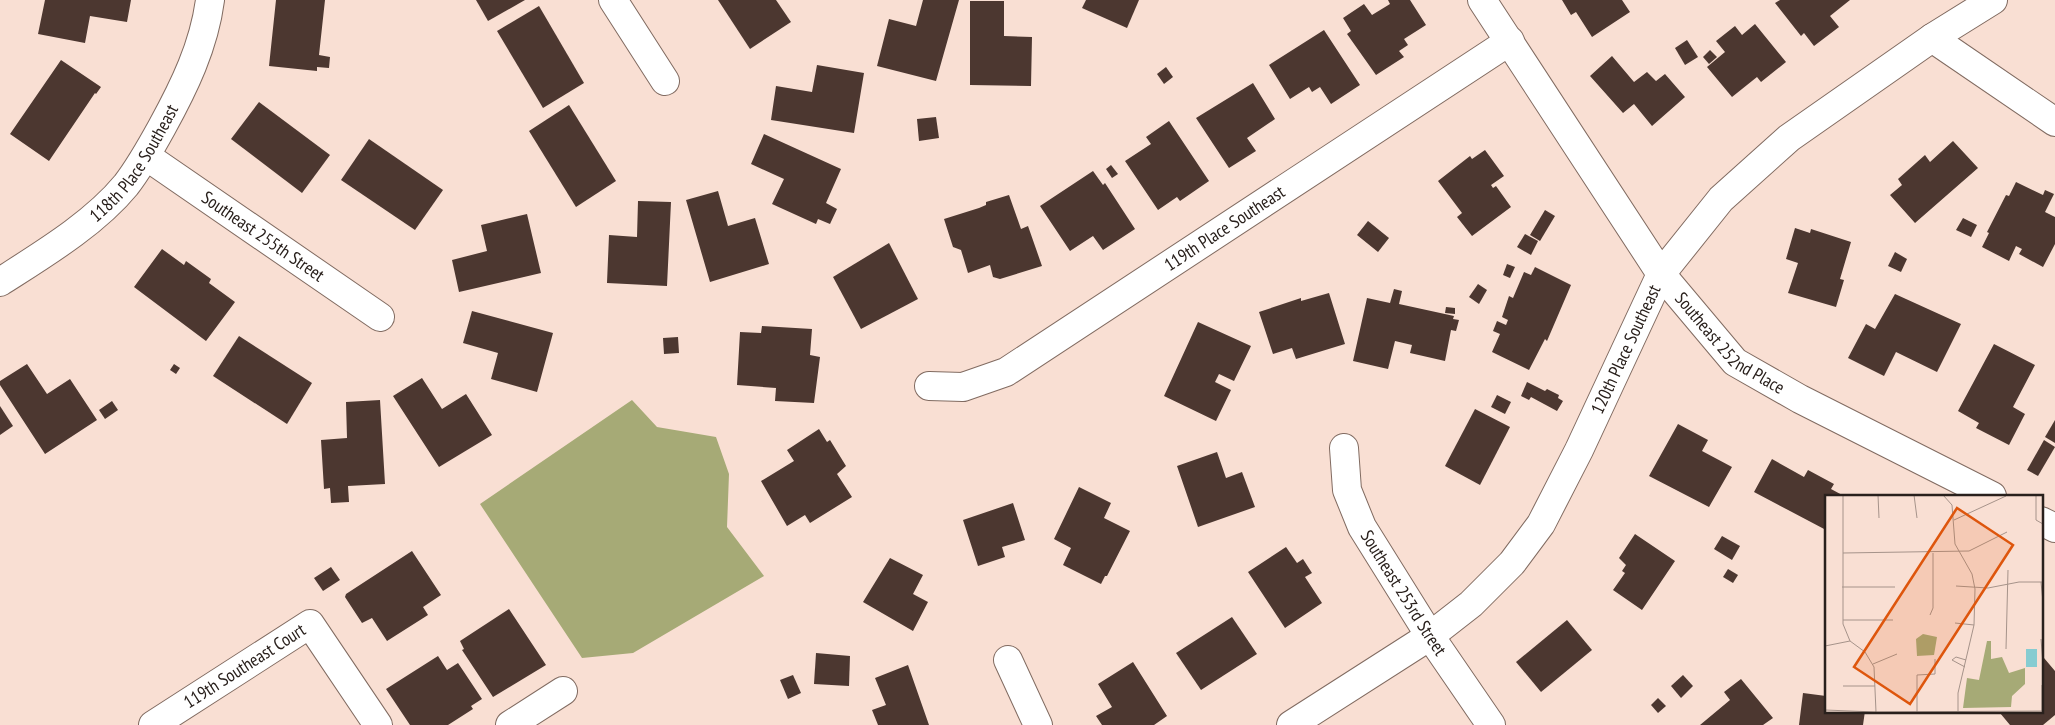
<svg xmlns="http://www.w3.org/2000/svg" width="2055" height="725" viewBox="0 0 2055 725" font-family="'PT Sans Narrow',sans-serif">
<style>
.forest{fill:#a6aa76}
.building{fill:#4c3730}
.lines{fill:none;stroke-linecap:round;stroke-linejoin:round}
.minor-casing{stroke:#816b61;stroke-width:30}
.minor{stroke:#fff;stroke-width:28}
.labels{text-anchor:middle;stroke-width:5;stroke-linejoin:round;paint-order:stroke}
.street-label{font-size:18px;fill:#29201c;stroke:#f9dfd3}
.inset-road{fill:none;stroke:#a6938a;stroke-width:1}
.view{fill:#de560d;fill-opacity:0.15;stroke:#de560d;stroke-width:2.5}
.inset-edge{fill:none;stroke:#29201c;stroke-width:2.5}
</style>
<rect width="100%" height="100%" fill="#f9dfd3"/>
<polygon class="forest" points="632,400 657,427 716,437 729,474 727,527 764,576 633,653 582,658 480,504"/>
<g class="building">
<polygon points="45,0 131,0 127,22 90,16 85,43 38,34"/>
<polygon points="276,0 325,0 319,55 330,57 329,68 317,67 317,71 269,66"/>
<polygon points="476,0 525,0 488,21"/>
<polygon points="718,0 776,0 791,22 750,49"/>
<polygon points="923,0 959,0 936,81 877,66 889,19 916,26"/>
<polygon points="1086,0 1139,0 1127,28 1082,8"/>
<polygon points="1388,0 1410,0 1426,25 1404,39 1408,45 1399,51 1404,57 1376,75 1347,34 1351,31 1343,18 1364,4 1372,15 1390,4"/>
<polygon points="1562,0 1622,0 1630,12 1592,37 1576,12 1571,15"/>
<polygon points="1780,0 1850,0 1830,16 1839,27 1814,46 1804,33 1801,36 1775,3"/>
<polygon points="970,1 1004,1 1004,36 1032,37 1031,86 970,85"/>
<polygon points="539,6 584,83 543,108 497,31"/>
<polygon points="1755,24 1786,62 1761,82 1757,77 1732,97 1707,67 1725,52 1716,41 1735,26 1742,35"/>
<polygon points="1324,30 1360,85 1331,104 1320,87 1312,92 1309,87 1290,99 1269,65"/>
<polygon points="1687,40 1698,57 1685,65 1675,48"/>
<polygon points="1710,50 1717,57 1709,64 1703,57"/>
<polygon points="1612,56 1634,82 1647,72 1656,81 1665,74 1685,97 1652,126 1634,104 1623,113 1590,76"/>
<polygon points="61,60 101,87 96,94 95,93 49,161 10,134"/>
<polygon points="817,65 864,73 854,133 771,120 776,86 812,92"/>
<polygon points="1166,67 1173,77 1164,84 1157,74"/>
<polygon points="1253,83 1275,119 1247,138 1256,151 1229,168 1196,118"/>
<polygon points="259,102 330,155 302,193 231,139"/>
<polygon points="569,105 616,181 576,207 529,131"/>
<polygon points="936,117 939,138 919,141 917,119"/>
<polygon points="1169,121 1209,181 1180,201 1177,197 1158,210 1125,161 1151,144 1146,137"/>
<polygon points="764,134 841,169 826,203 837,209 830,224 818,219 816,224 772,204 784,179 751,164"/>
<polygon points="369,139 443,190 415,230 341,180"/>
<polygon points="1953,141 1978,168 1915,223 1890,195 1902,185 1898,179 1925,155 1930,162"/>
<polygon points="1485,150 1504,176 1491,185 1493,188 1496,186 1511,207 1472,236 1457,217 1462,213 1438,181 1470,156 1472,159"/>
<polygon points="1111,165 1118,174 1112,178 1106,169"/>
<polygon points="1093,171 1103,185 1105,183 1135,229 1103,250 1093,236 1070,251 1040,206"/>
<polygon points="2016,182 2043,195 2045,190 2054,194 2045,212 2055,217 2055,244 2043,267 2019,254 2022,249 2016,246 2009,261 1982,247 1989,233 1987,232 2006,195 2009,196"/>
<polygon points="718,191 728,226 755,218 769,264 710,282 686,200"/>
<polygon points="1009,195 1021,229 1028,226 1042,266 1000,279 993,277 990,265 968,273 961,250 953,247 944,219 979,208 986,205 986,202"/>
<polygon points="638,201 671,202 667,286 607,283 609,235 637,237"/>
<polygon points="1545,210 1555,216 1540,241 1530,235"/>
<polygon points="527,214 541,273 459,292 452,260 487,251 481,225"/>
<polygon points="1963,218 1977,225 1971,237 1956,230"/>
<polygon points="1368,221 1389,238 1378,252 1357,235"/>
<polygon points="1795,228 1810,233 1811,229 1851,242 1840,279 1844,280 1836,307 1788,293 1798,263 1786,259"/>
<polygon points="1525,234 1538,241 1531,255 1517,247"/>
<polygon points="889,243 918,299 861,329 833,277"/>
<polygon points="162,249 184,265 186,261 211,279 209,283 235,302 206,341 134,287"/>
<polygon points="1895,252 1907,259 1901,272 1888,266"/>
<polygon points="1507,264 1515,267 1510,278 1503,275"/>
<polygon points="1535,267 1571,285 1547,341 1545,339 1529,370 1492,352 1500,334 1493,331 1497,321 1506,325 1508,320 1502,317 1509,296 1513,298 1524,272 1531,275"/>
<polygon points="1478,284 1487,290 1479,304 1469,297"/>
<polygon points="1394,289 1402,291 1399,304 1454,316 1453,319 1459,320 1456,331 1451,330 1445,361 1410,353 1412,345 1395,341 1388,369 1353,361 1367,298 1390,303"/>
<polygon points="1329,293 1345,344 1296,359 1292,348 1273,354 1259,312 1301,298 1301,301"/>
<polygon points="1895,294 1961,324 1937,372 1896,352 1884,376 1848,358 1866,324 1875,329"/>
<polygon points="1446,307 1455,308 1455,314 1445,313"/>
<polygon points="472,311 553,333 537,392 491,379 498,353 463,343"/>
<polygon points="1198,322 1251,346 1234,381 1219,374 1215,382 1231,390 1216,421 1164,396"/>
<polygon points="762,326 812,329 810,355 820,357 814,403 775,401 776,388 737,385 740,332 761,333"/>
<polygon points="239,336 312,383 287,424 213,376"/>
<polygon points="678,337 679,353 664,354 663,338"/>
<polygon points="1994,344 2035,365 2013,407 2025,414 2009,445 1976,428 1979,423 1958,411"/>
<polygon points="27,364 47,394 70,379 97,420 45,454 0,385 0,381"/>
<polygon points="174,364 180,368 176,374 170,370"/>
<polygon points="422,378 442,409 466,394 492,435 439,467 393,396"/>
<polygon points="1527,382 1545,391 1547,389 1559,395 1558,398 1563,401 1557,411 1531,397 1529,400 1521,396"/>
<polygon points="1497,395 1511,402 1505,414 1491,407"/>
<polygon points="380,400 385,484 348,486 349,502 331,503 330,488 324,489 321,440 347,438 346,402"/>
<polygon points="112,401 118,410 105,419 99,410"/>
<polygon points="0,406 13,426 0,435"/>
<polygon points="1475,409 1510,427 1480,485 1445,466"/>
<polygon points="2055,420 2055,443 2045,437"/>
<polygon points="1678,424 1708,440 1702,451 1732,467 1709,507 1649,476"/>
<polygon points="819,429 827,442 830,440 846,466 837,474 852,497 810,523 805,515 787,526 761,481 794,461 787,450"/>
<polygon points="2044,440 2055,447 2038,476 2027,470"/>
<polygon points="1217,452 1226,478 1242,472 1255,507 1198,527 1177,466"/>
<polygon points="1772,459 1804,477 1808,470 1834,484 1831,489 1844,496 1826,496 1826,530 1754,492"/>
<polygon points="1079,487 1111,503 1104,518 1130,531 1107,576 1105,576 1101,584 1063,565 1071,548 1054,539"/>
<polygon points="1013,503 1025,540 1002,547 1005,557 978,566 963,520"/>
<polygon points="1635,534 1675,561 1642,610 1613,590 1625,573 1622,571 1626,565 1619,558"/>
<polygon points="1722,536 1740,546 1732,560 1714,549"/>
<polygon points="1286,547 1297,563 1303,559 1312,573 1305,577 1322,603 1285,628 1248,572"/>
<polygon points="412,551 441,595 423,607 428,615 387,641 372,618 362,623 345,597 346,594"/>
<polygon points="890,558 923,575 913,594 928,602 913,631 863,602"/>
<polygon points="331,567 340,580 323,591 314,578"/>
<polygon points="1728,569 1738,575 1733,583 1723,577"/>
<polygon points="509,609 546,665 493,697 462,650 464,649 460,641"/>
<polygon points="1232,617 1257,654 1201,690 1176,653"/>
<polygon points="1567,620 1592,650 1541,692 1516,662"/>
<polygon points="816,653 850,656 849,686 814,684"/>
<polygon points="438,656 447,670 458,663 482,699 471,706 473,709 448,725 410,725 386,689"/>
<polygon points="2044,658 2055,671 2055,715 2043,725 2010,725 2000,713 2041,711 2041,660"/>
<polygon points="1133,662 1167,716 1154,725 1102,725 1096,716 1112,707 1098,684"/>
<polygon points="908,665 929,725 878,725 872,710 886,705 875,678"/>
<polygon points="793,675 801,693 788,699 780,680"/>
<polygon points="1683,675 1693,686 1681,698 1671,686"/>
<polygon points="1741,679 1773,718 1763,725 1700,725 1730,700 1724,692"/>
<polygon points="1803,693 1826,696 1826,711 1865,711 1863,725 1799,725"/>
<polygon points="1658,698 1666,706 1658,713 1651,705"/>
</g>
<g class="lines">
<defs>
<g id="minor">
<polyline points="613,0 665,81"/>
<path id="s1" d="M1482 0 1661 274 1735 362 1800 399 1992 496"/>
<polyline points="1932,38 2055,122"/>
<path id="s2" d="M146 156 380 317"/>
<path id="s3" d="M0 282C42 255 94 224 126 185 140 167 151 147 162 127 184 87 204 46 210 0"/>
<path id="s4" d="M929 386 963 387 1006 372 1510 41"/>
<path id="s5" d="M1344 448 1347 490 1362 527 1430 636 1491 725"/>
<polyline points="2041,521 2055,528"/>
<polyline points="1008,660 1038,725"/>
<path id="s6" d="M153 725 310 624 378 725"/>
<polyline points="510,725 563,691"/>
<path id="s7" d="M1291 725 1430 636 1471 604 1512 563 1541 524 1579 450 1661 274 1721 199 1789 138 1932 38 1993 0"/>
</g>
</defs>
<use href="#minor" class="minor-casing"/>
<use href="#minor" class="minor"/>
</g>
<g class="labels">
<g class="street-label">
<text dy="6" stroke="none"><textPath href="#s3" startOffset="182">118th Place Southeast</textPath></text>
<text dy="6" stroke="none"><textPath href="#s4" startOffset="341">119th Place Southeast</textPath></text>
<text dy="6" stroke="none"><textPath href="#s2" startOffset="142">Southeast 255th Street</textPath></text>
<text dy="6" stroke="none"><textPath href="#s1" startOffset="426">Southeast 252nd Place</textPath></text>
<text dy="6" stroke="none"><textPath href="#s7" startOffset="518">120th Place Southeast</textPath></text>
<text dy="6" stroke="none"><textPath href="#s5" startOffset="160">Southeast 253rd Street</textPath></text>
<text dy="6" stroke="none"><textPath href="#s6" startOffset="109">119th Southeast Court</textPath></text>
</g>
</g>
<g transform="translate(1825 495)">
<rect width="218" height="218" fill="#f9dfd3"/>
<path d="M98 139 112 142 109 160 92 161 91 144ZM162 146H166V164L177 162 184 178 200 173V189L187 201 186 212 138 213 142 183 154 185Z" fill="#a6aa76"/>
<path d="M201 154H212V172H201Z" fill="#86ccd1"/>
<path class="inset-road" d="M18 0V129L25 146 40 157 49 172 51 217M53 0 54 23M89 0 92 23M118 0 127 10 130 49 147 79 150 94 149 130 133 198V217M211 0V25L218 29M129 25 181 1M18 58 144 56 182 37M216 87 218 107M131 91 163 93 194 87H218M17 92H70M105 120 108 113V58M18 125H68M130 128 149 130M216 144 218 169M0 151 25 146M181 154 183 75M48 169 72 159M140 172 127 165 131 162 141 165M18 191H50M0 215 51 217M217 216V190M50 217 218 216M92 217V180L110 179V164"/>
<path class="view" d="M132 13 188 50 85 209 29 172Z"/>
<rect width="218" height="218" class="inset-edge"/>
</g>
</svg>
